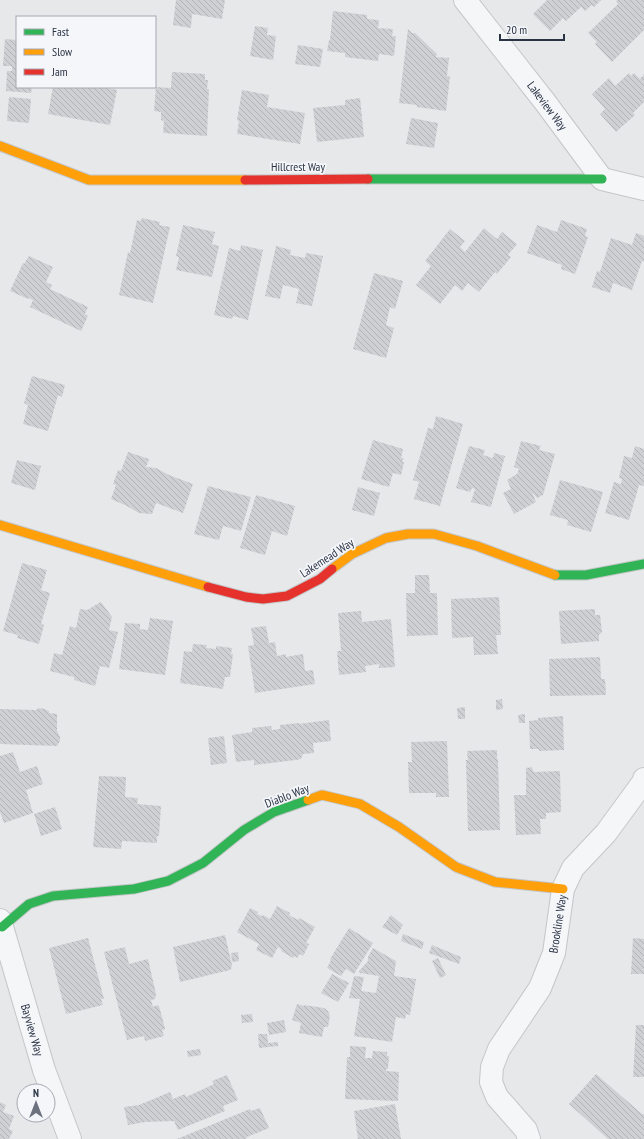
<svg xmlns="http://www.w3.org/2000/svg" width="644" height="1139" viewBox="0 0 644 1139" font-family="'PT Sans Narrow',sans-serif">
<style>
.building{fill:url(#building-back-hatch)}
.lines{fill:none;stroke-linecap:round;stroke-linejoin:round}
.street-casing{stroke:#c4c6c8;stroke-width:24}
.fast-casing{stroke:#c4c6c8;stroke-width:11}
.slow-casing{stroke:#c4c6c8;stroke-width:11}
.jam-casing{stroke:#c4c6c8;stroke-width:11}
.street{stroke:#f5f6f7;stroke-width:22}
.fast{stroke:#30b455;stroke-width:9}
.slow{stroke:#ff9f0a;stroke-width:9}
.jam{stroke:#e5322d;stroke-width:9}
.labels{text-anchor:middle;stroke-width:3.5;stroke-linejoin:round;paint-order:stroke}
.street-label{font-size:12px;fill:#2b3445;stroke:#f4f6f9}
</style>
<defs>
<pattern id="building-back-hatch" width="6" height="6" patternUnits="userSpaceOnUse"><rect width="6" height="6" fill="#ced0d3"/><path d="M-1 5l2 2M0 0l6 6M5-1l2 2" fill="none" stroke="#b1b3b6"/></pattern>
</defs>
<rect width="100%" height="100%" fill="#e6e8ea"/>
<g class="building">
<polygon points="176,0 225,0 222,19 192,14 191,28 173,25"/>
<polygon points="547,0 601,0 594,7 592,5 585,11 581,7 566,21 563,18 550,31 533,14"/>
<polygon points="618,0 644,0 644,30 612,62 595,44 597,42 588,33 618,4 616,1"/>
<polygon points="333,11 367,15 367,19 379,20 378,28 393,29 392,36 396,36 394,56 379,54 378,61 345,57 345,53 327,51 329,40 330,40"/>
<polygon points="255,26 268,28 267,35 276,36 273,60 250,56"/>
<polygon points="408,29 412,33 415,33 437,54 436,57 449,58 447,76 450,77 446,111 417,107 417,105 399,103"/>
<polygon points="5,39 17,40 17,87 32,87 31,93 6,91 7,71 12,71 12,66 3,66"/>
<polygon points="298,45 323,49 320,67 295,64"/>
<polygon points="172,72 205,74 205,80 208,80 207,89 209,89 207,136 163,133 164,121 161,120 161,112 154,111 156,87 171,88"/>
<polygon points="629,73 631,76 634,73 640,79 644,74 644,102 633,113 635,115 616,132 600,114 605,109 592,94 609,78 615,86"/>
<polygon points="53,87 102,87 117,90 110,125 48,114"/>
<polygon points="242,90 269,95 267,107 305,113 300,144 237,134 239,121 237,120"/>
<polygon points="9,97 31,99 29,123 7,121"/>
<polygon points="360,98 364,137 317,142 313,108 345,105 345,100"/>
<polygon points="411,118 438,123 434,148 406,144"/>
<polygon points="142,218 160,222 159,225 170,227 153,303 119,295 128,252 130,253 137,220 141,221"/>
<polygon points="561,220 587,229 585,236 588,237 575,274 561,269 562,265 527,253 537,225 557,232"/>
<polygon points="183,225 215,232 212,244 219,246 212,277 176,270 179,257 176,256"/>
<polygon points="484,228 497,239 502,232 517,244 508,255 511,257 497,274 495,272 479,292 468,283 462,291 455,285 440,304 416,285 431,266 425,261 450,229 465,241 460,247 465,252"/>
<polygon points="636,233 644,236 644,262 642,261 632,290 613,283 610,293 592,287 597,271 600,272 611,238 632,245"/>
<polygon points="241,245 263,250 248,320 233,316 232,319 214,315 229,248 240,251"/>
<polygon points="276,246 291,250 290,255 305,258 306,253 323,256 312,306 296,303 299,289 283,285 280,299 265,296"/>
<polygon points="29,256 53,267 46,282 52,285 50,289 88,307 85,314 88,316 81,331 30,307 33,300 28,298 28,299 10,291 23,263 24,264"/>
<polygon points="374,273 403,281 395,309 390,307 386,325 394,328 386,358 353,349"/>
<polygon points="32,376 65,385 62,397 58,395 48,431 23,424 28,405 24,403"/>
<polygon points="436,416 463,424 440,506 414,499 419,482 413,480 428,428 433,429"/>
<polygon points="373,440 403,449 401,458 404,458 402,462 404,462 401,475 393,473 389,487 361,479"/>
<polygon points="521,441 541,446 539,450 555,454 543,495 537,498 532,492 536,502 514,514 503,493 511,489 507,480 517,474 519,469 514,467"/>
<polygon points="469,446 485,450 483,455 493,458 494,453 505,456 491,507 471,502 475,489 472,488 470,492 456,488"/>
<polygon points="635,446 644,449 644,486 639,485 629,520 605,513 614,482 621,484 622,479 619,478 624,456 632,458"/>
<polygon points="128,452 149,459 146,467 156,468 169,475 193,484 183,513 156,503 152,514 139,513 127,506 111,499 116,485 113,484 118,470 121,471"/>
<polygon points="17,460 41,466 35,490 11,483"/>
<polygon points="560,480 603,492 591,532 567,525 568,520 550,515"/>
<polygon points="208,486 251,497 241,531 223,526 219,540 194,534"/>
<polygon points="358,487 380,493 374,516 352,510"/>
<polygon points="256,495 295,506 287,536 272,531 265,555 240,548"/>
<polygon points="22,563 47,570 41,590 50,593 41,624 44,625 39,644 17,638 18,635 3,631"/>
<polygon points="415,575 429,575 430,593 437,593 438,635 407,636 406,593 415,593"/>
<polygon points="499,597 501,635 496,635 498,654 474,655 473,637 452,638 451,599"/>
<polygon points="101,602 112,617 109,630 118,632 109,668 100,666 95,686 74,680 74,677 50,671 54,653 62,655 70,626 76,628 80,609 87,610"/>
<polygon points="595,609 595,615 600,615 602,632 599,635 599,641 561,644 559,611"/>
<polygon points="361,611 362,622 391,619 395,667 379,668 379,664 365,666 366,672 339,675 337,651 341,651 338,613"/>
<polygon points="150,618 173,621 165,675 119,669 125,623 140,624 140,629 148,630"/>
<polygon points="266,626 269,643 275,642 277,656 286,654 286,657 303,654 305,671 313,670 315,684 255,693 248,646 254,645 251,628"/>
<polygon points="193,644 207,645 206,648 216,649 216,646 232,648 231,654 233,654 230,677 225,677 223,689 180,683 184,651 192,652"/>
<polygon points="600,657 601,679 605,679 606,695 550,696 549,659"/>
<polygon points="502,699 503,709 496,710 496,700"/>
<polygon points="465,707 465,719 458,719 457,708"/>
<polygon points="39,708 45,709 46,710 49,711 49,713 57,714 57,731 60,737 60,741 57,746 0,744 0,709 36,710"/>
<polygon points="525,714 525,723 519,723 518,715"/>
<polygon points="563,716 564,750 539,751 539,749 530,749 529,721 538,720 538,718"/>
<polygon points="329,720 331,741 313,743 314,753 303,754 301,759 296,760 254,765 254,760 236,762 232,735 252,732 252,728 271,726 272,730 280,729 280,725 299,723 299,724"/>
<polygon points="224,736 227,763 211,765 208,738"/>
<polygon points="447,741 449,797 436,797 436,793 409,793 408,762 412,762 411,742"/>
<polygon points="497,750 497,759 498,759 500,830 468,831 466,760 468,760 467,751"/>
<polygon points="13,752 20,772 37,766 43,784 26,790 33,813 4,823 0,812 0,756"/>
<polygon points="532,767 533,771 535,772 560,771 561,812 546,813 546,819 540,819 541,834 516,835 514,795 526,795 526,768"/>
<polygon points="99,776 126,777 125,797 138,798 137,804 161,806 159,836 157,836 157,843 122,841 121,849 93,847"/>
<polygon points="55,807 62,829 41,836 34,814"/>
<polygon points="277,906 290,913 289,915 298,920 299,918 315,927 306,943 309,944 303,956 300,954 297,958 295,956 293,958 281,951 282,950 278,947 272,958 256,950 259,944 237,932 250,908 258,912 257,914 262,916 263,915 270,919"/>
<polygon points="391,915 403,925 397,935 382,927"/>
<polygon points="349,928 373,943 354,974 346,969 341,976 327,968 331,960 330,959"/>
<polygon points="403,934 424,942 422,949 401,941"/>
<polygon points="225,935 232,965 231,969 230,970 180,982 173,947"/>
<polygon points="88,938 104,999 101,999 103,1005 66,1014 49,948"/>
<polygon points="633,938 644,939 644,974 631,974"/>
<polygon points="432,945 461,957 459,964 429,953"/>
<polygon points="125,947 129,964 148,959 156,994 155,999 151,1000 153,1007 157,1005 159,1006 165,1028 164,1030 162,1030 164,1036 145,1041 144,1036 127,1040 104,952"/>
<polygon points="373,948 396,961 394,976 416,979 410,1015 406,1014 405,1019 396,1017 392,1042 354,1036 360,999 349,998 354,976 364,977 361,991 376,993 379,976 360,973 359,971 368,961 368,957"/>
<polygon points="238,952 239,961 232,962 231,953"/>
<polygon points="438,958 446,975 440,978 432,961"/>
<polygon points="332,974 349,983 338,1002 321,993"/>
<polygon points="297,1004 304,1006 304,1005 324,1008 328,1011 330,1016 328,1027 324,1027 322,1037 299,1033 301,1023 292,1020"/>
<polygon points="252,1014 253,1022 242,1023 241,1015"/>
<polygon points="284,1020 286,1032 269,1035 267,1023"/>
<polygon points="636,1025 644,1025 644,1077 633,1077"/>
<polygon points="258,1034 267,1034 268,1043 278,1042 278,1046 259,1048"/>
<polygon points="350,1046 366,1047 365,1058 372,1058 373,1051 387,1052 387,1056 389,1056 388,1069 386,1069 386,1071 399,1072 398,1101 345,1099 347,1057 350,1057"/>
<polygon points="200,1049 201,1055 188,1057 187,1051"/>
<polygon points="596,1074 642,1114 644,1114 644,1139 608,1139 569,1104"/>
<polygon points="227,1075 238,1100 223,1106 225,1111 178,1130 174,1121 145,1122 128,1125 124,1107 139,1105 170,1092 173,1099 185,1094 186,1097 214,1084 212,1081"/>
<polygon points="0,1102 6,1105 3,1112 14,1116 9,1129 13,1131 9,1139 0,1139"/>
<polygon points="395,1104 401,1139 358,1139 354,1111"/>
<polygon points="260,1108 269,1128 247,1137 246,1139 177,1139 250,1109 251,1111"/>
</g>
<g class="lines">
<defs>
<g id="street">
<polyline points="465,0 545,102 602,179 644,189"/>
<polyline points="0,920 44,1070 70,1139"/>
<polyline points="529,1139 526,1130 497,1097 491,1082 492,1067 499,1049 540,988 554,953 563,889 573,868 606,833 644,781 644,779"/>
</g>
<g id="fast">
<polyline points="368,179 602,179"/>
<polyline points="555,575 586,575 644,564"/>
<polyline points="2,927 29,904 53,896 134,889 168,881 203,863 244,830 274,812 308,800"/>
</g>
<g id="slow">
<polyline points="0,146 89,180 245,180"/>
<polyline points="0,525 208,587"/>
<polyline points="332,569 352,554 386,538 408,534 434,534 477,546 555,575"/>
<polyline points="308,800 322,795 360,804 399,827 456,867 495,882 563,889"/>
</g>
<g id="jam">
<polyline points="245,180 368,179"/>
<polyline points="208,587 246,597 263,599 287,596 320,579 332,569"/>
</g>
</defs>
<use href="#street" class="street-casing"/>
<use href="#fast" class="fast-casing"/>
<use href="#slow" class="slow-casing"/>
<use href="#jam" class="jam-casing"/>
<use href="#street" class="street"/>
<use href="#fast" class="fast"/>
<use href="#slow" class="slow"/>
<use href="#jam" class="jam"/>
</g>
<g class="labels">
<g class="street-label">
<text transform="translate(547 106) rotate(53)" y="4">Lakeview Way</text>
<text x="298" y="171">Hillcrest Way</text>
<text transform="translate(327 558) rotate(-33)" y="4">Lakemead Way</text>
<text transform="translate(287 796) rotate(-21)" y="4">Diablo Way</text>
<text transform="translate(558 924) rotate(-81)" y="4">Brookline Way</text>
<text transform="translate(32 1030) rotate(74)" y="4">Bayview Way</text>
</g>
</g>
<rect x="16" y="16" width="140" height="72" fill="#f4f6f9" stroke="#a4a8b1"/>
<rect x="24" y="29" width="20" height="6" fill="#30b455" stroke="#a4a8b1"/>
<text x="52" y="36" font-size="12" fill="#2b3445">Fast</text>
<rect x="24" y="49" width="20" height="6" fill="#ff9f0a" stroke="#a4a8b1"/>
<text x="52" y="56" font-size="12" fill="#2b3445">Slow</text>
<rect x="24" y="69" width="20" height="6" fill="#e5322d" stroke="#a4a8b1"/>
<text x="52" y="76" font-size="12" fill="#2b3445">Jam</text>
<g transform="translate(36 1103)"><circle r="19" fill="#f4f6f9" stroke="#a4a8b1"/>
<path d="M0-3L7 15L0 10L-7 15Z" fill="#6c737f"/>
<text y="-6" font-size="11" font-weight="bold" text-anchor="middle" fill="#2b3445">N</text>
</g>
<path d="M500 34v6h64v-6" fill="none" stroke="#2b3445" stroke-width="2"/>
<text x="506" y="34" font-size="12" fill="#2b3445" stroke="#f4f6f9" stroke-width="3" paint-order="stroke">20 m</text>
</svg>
